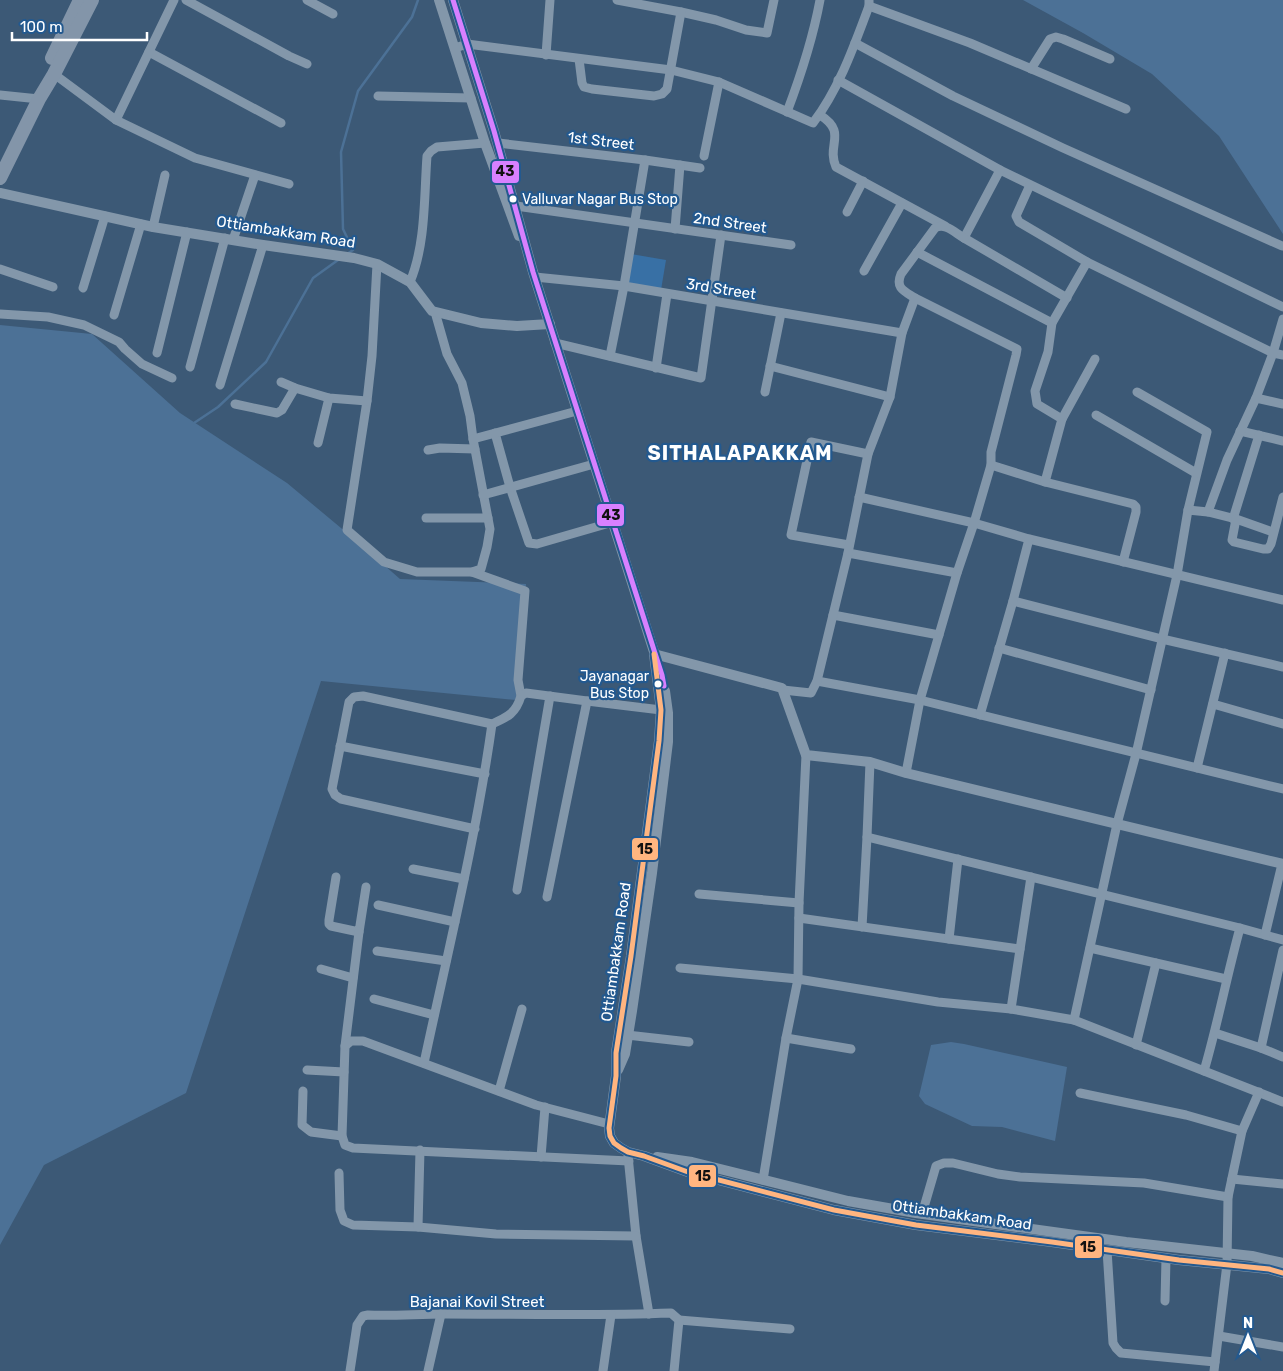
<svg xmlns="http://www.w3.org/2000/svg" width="1283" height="1371" viewBox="0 0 1283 1371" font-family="Rubik,sans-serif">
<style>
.green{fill:#3870a5}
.water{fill:#4c7196}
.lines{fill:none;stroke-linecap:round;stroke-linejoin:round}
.stream{stroke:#4c7196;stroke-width:2.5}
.minor{stroke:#8397aa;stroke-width:9}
.tertiary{stroke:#8397aa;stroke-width:10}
.primary{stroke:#8395a9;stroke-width:14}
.bus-1-casing{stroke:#23598f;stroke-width:9}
.bus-2-casing{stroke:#23598f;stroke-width:9}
.bus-1{stroke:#d880ff;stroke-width:5}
.bus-2{stroke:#ffb580;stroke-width:5}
.bus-dot{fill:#fff;stroke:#23598f;stroke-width:2}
.labels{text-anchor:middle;stroke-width:4.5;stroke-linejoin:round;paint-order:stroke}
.bus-label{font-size:14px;fill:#fff;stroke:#23598f;text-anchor:start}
.street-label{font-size:15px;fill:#fff;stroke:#23598f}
.district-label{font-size:20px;font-weight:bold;letter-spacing:1px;fill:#fff;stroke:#23598f}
.line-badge{stroke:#23598f;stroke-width:2}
.pale-badge-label{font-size:14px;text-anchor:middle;font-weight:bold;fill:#111}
</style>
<rect width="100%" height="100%" fill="#3c5976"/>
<polygon class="green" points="631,254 666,260 661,290 624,283"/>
<g class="water">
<polygon points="1023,0 1283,0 1283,234 1219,136 1152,74 1083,33"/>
<polygon points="0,325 92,334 180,413 287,483 359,543 400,579 526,584 516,700 321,681 186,1093 44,1165 0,1245"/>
<polygon points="951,1042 964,1044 1067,1067 1055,1141 1002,1127 972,1126 925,1104 919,1096 931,1045"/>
</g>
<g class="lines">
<g class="stream">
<polyline points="347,254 353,250 343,229 341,152 358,91 412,17 418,0"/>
<polyline points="194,423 218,407 266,362 313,278 338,260"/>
</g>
<g class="minor">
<polyline points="186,0 289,56 307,64"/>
<polyline points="307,0 333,14"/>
<polyline points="617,0 681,12 716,20 746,30 767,33 774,0"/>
<polyline points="869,6 970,43 1126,109"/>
<polyline points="855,43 953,96 1063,148 1282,246"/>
<path d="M455 48 467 44 671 70 719 82 813 123C839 89 854 46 869 6V0"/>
<polyline points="149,52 281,123"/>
<polyline points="546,55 550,0"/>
<polyline points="579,59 582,83 584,87 592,89 654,96 662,94 667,89 681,12"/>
<polyline points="1031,69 1050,39 1056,37 1063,39 1110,59"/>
<polyline points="54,74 116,120 195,158 289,184"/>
<polyline points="838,80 1000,170 1283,307"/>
<polyline points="0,95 39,99"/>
<polyline points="378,96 471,98"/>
<path d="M787 112C801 75 813 38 820 0"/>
<path d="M820 115C848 133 826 144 836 167L945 226"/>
<polyline points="116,120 174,0"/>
<polyline points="498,143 645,160 700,168"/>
<polyline points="704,156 719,82"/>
<polyline points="1000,170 964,238 1067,298"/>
<polyline points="1030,185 1016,216 1019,222 1087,262 1273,353 1283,355"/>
<polyline points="516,206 791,245"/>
<polyline points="847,212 863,181"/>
<polyline points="153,227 165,175"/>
<polyline points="675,229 680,165"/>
<polyline points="233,240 255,175"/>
<polyline points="917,252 1052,323"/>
<polyline points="377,264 372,356 367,401 347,530 384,562 417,572 472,572 481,569 487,547 490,529 473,439 470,416 462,383 447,354 435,312"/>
<polyline points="0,269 53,287"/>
<polyline points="864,271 902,203"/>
<polyline points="535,277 624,286 902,333"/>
<path d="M410 282C426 244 424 196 427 156L431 151 437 147 485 143"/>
<polyline points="83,288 105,216"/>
<path d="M915 298C904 291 895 288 901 274L935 228C945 222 955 233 964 238"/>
<polyline points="0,314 48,317 84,325 119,342 125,349 142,364 172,378"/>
<polyline points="114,315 141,224"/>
<polyline points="555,343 701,378 721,235"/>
<polyline points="157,353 187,232"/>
<polyline points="610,356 624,286 645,160"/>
<polyline points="770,366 890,397"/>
<polyline points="190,367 225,238"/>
<polyline points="656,368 667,294"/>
<polyline points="281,382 295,388 329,398 367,401"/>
<polyline points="220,385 263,245"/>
<polyline points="765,392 781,313"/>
<polyline points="1137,392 1207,432 1188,510"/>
<polyline points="1256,398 1283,404"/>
<polyline points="235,404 277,413 282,410 295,388"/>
<polyline points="1096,415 1196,473"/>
<polyline points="1062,419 1095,359"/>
<polyline points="1240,431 1283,441"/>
<polyline points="495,433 510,487 529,543 537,544 613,522"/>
<polyline points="473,439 577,411"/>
<polyline points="318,443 329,398"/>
<polyline points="428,450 440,448 475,449"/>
<polyline points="991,465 1045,482 1133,504 1136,507 1136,512 1123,562"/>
<polyline points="1045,482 1062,419 1037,404 1035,391 1048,352 1052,323 1087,262"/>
<polyline points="483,495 594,464"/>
<polyline points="859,497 974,523 1029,539 1283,600"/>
<polyline points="1208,512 1236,519 1273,532"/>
<polyline points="426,518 488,518"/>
<polyline points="1233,519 1259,435"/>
<polyline points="1236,519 1232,540 1234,542 1263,549 1268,549 1271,544 1283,497"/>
<polyline points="849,545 791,535 811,442 868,454"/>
<polyline points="848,553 957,573"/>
<polyline points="472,572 525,591 518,680 521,696"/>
<polyline points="1013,601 1162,639 1283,667"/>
<polyline points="833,615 939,635"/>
<polyline points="999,648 1151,690"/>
<polyline points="817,681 920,700 1283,789"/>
<polyline points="783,690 811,693 817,681 848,553 868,454 890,397 902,333 915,298 1017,349 1016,355 991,452 991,465 974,523 957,573 920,700 906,773"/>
<polyline points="587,701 661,710"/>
<polyline points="1213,704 1283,724"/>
<polyline points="980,715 1013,601 1029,539"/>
<path d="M492 724C508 717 516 713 521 696L526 693 587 701 547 897"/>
<polyline points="340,746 485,774"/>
<polyline points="1197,768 1225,653"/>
<polyline points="867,837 1240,928 1283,940"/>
<polyline points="413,869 464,879"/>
<polyline points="336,877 329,920 329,924 331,926 359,932 366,887"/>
<polyline points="517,890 550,696"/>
<polyline points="699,894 799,903"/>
<polyline points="378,905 455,922"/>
<polyline points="799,918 1020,949"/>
<polyline points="862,927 867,837 870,762"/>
<polyline points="359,932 345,1046 342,1136 345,1145 353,1148 629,1161"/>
<polyline points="1265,935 1282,864"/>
<polyline points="949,939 958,859"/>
<polyline points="1090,948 1226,979"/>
<polyline points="1283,950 1261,1048 1283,1057"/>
<polyline points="377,951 446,961"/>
<polyline points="680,968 798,979 938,1002 1011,1009 1074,1020 1283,1102"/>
<polyline points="321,969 353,978"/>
<polyline points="374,999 434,1015"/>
<polyline points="1011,1009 1031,877"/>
<polyline points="1074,1020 1117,824 1136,754 1177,575 1188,510 1208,512 1227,460 1256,398 1273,353 1283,319"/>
<polyline points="1215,1033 1261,1048"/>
<polyline points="627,1035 689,1042"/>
<polyline points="786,1038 851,1049"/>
<polyline points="1136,1045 1156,963"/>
<polyline points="345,1046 351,1041 363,1041 536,1105 609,1124"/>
<path d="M424 1063C448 951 476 838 492 724L363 696 354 697 349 702 332 789 335 795 341 799 475 829"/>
<polyline points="307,1070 344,1072"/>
<path d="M1204 1071C1218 1023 1227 975 1240 928"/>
<polyline points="303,1091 302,1125 311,1132 342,1136"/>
<polyline points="499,1091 522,1009"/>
<polyline points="1080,1093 1186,1115 1242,1131"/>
<polyline points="628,1156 636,1236 649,1314"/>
<polyline points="541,1157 545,1107"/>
<polyline points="339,1173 340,1210 344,1221 353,1225 418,1227 496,1234 636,1236"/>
<polyline points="1232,1179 1283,1184"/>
<polyline points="763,1180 786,1038 798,979 799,903 806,755"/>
<polyline points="922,1214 936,1166 944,1163 953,1163 998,1174 1020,1177 1144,1183 1228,1197"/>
<polyline points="418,1227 420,1150"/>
<polyline points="1107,1250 1113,1343 1116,1348 1121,1353 1215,1362"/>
<polyline points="1165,1301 1166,1258"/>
<polyline points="679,1320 790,1329"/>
<polyline points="1219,1336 1283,1347"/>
<path d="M350 1371 357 1325 363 1316 368 1315C393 1316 419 1314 444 1314 520 1314 596 1316 671 1313L679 1320 674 1371"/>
<polyline points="428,1371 441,1314"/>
<polyline points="603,1371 611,1315"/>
<polyline points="1214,1371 1227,1264 1228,1197 1242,1131 1259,1092"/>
</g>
<g class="tertiary">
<polyline points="439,0 485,143 519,236"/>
<polyline points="453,0 494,131 533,272 656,658"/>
<polyline points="0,193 153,227 263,245 354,258 377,264 410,282 432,311 481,323 517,326 550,324"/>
<polyline points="654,654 661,710 659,741 631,956 616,1053 616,1076 609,1128 610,1136 614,1143 621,1148 628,1152 644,1156 688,1172 834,1210 916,1225 1052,1242 1179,1260 1269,1269 1283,1273"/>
<polyline points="654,654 782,688 806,755 870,762 906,773 1283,864"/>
<polyline points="618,1070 625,1054 632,1011 652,873 668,742 668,713 665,691"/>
<polyline points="657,1157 692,1162 848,1201 916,1213 1126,1242 1252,1256 1283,1263"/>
</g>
<g class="primary">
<polyline points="52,58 80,0"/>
<polyline points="0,178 39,99 54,74 92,0"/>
</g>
<defs>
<polyline id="bus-1" points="453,0 494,131 533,272 662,675 664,686"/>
<polyline id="bus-2" points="654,654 661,710 659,741 631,956 616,1053 616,1076 609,1128 610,1136 614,1143 621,1148 628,1152 644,1156 688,1172 834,1210 916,1225 1052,1242 1179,1260 1269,1269 1283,1273"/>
</defs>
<use href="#bus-1" class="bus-1-casing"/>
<use href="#bus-2" class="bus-2-casing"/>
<use href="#bus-1" class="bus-1"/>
<use href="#bus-2" class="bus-2"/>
</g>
<g class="bus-dot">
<circle cx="513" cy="199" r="4.5"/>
<circle cx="658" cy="684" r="4.5"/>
</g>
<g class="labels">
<g class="bus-label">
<text x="522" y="204">Valluvar Nagar Bus Stop</text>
<text x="649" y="681" text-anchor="end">Jayanagar<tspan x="649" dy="17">Bus Stop</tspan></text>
</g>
<g class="street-label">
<text transform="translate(601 141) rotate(7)" y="5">1st Street</text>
<text transform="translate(730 223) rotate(8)" y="5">2nd Street</text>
<text transform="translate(286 232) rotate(9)" y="5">Ottiambakkam Road</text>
<text transform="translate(721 289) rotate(9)" y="5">3rd Street</text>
<text transform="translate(616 952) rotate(-82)" y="5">Ottiambakkam Road</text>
<text transform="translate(962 1215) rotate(8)" y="5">Ottiambakkam Road</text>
<text x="477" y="1307">Bajanai Kovil Street</text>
</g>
<g class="district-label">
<text x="740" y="460">SITHALAPAKKAM</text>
</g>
</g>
<g class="line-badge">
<rect x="491" y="160" width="29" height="24" rx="5" fill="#d880ff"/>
<rect x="596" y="503" width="29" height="24" rx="5" fill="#d880ff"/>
<rect x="631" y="837" width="28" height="24" rx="5" fill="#ffb580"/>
<rect x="688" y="1164" width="29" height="24" rx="5" fill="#ffb580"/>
<rect x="1074" y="1235" width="29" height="24" rx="5" fill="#ffb580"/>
</g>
<g class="pale-badge-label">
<text x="505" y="176">43</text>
<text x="611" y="520">43</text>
<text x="645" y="854">15</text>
<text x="703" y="1181">15</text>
<text x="1088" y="1252">15</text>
</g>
<g transform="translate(1248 1336)" stroke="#23598f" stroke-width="4" paint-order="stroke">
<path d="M0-4L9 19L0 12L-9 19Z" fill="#ffffff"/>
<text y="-8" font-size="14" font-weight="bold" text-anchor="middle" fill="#ffffff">N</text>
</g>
<path d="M12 32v8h135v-8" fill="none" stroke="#ffffff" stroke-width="2.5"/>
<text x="20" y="32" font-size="15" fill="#ffffff" stroke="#23598f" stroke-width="4" paint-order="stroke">100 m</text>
</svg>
